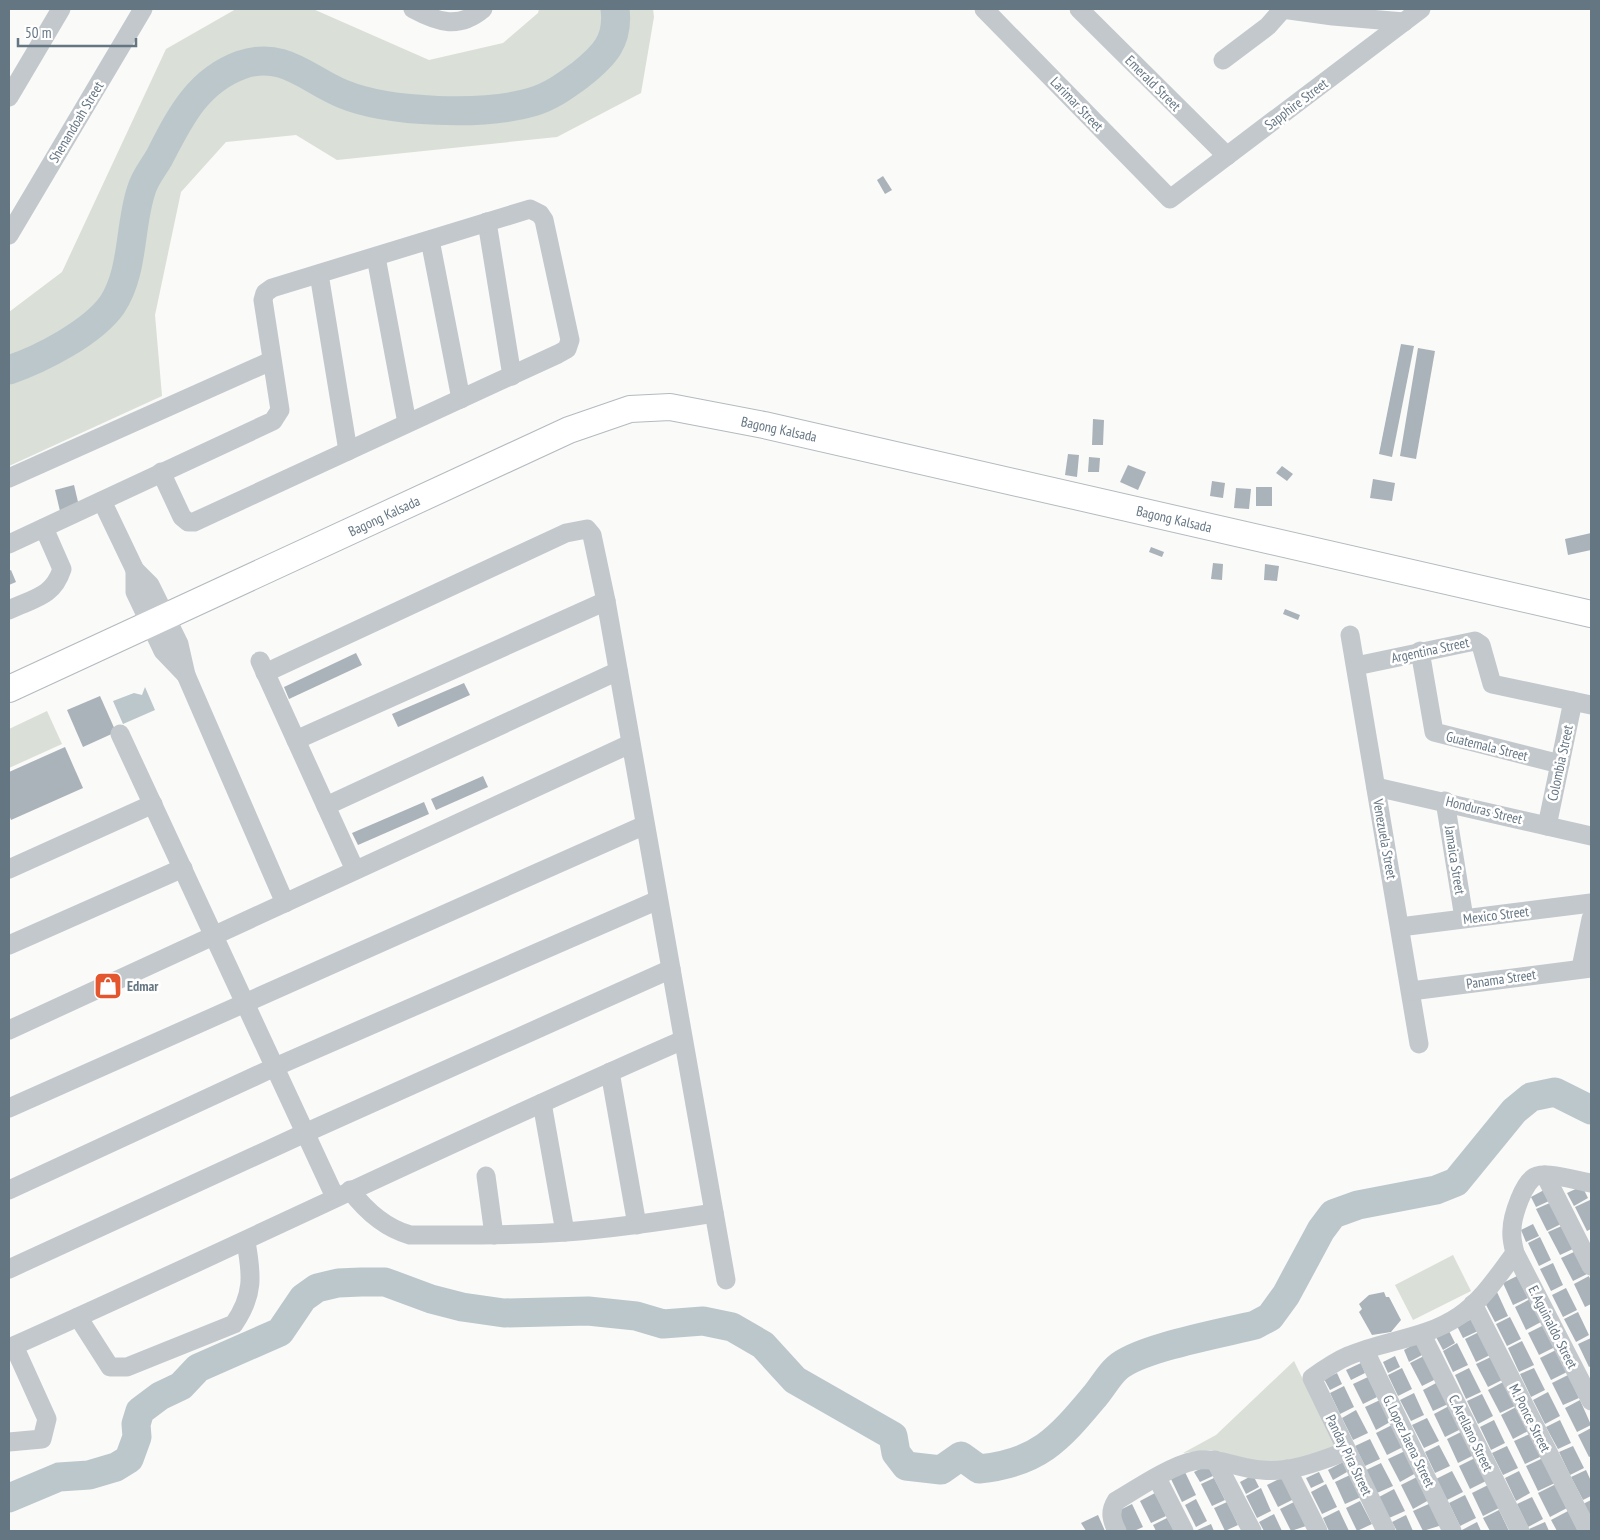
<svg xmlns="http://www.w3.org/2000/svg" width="1600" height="1540" viewBox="0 0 1600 1540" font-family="'PT Sans Narrow',sans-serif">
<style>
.green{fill:#dadfd7}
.water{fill:#bbc7cb}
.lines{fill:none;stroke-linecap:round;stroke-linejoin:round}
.river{stroke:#bbc7cb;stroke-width:29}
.building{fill:#aab3b9}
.secondary-casing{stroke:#b3babf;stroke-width:28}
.street{stroke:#c3c8cc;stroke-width:19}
.secondary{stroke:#fff;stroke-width:26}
.labels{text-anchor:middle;stroke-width:5;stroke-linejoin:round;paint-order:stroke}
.street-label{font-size:14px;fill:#657683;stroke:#fff}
.poi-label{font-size:14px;font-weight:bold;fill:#657683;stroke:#fff;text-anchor:start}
</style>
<rect width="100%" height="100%" fill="#fafaf8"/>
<g class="green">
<polygon points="236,9 313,9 429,60 503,43 538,13 539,9 653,9 654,17 641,93 557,137 337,160 296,135 226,142 181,192 155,315 162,396 9,466 9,312 62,272 166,49"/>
<polygon points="47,711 62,744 9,768 9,729"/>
<polygon points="1453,1255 1471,1291 1413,1320 1395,1285"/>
<polygon points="1294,1361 1336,1447 1315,1456 1266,1463 1210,1450 1183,1453 1216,1435"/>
</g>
<polygon class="water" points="145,687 155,710 123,724 113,701 134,693 142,695"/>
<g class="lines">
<g class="river">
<path d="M9 370C41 359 92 333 112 305 134 272 129 228 141 191 144 179 153 168 159 158 179 119 197 81 241 65 284 50 308 80 343 94 389 113 485 116 532 102 550 97 565 86 580 75 604 56 619 41 615 9"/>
<path d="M9 1498 59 1477 89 1475 116 1467 129 1459 137 1437 136 1424 140 1411 160 1396 181 1386 198 1368 280 1332 303 1298 317 1288 338 1283 361 1282H385L431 1299 462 1307 504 1313 588 1311 636 1316 663 1324 703 1321 732 1327 763 1345 795 1380 893 1436 896 1453 906 1466 941 1470 961 1456 979 1469C1038 1463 1058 1440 1094 1397 1102 1388 1108 1376 1117 1368 1139 1348 1223 1333 1255 1325L1270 1317 1286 1295 1321 1230 1333 1214 1358 1205 1436 1190 1456 1182 1514 1111 1531 1097 1555 1092 1591 1110"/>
</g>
</g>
<g class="building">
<polygon points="883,176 892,190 885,194 877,180"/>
<polygon points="1401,344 1414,346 1392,457 1379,454"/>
<polygon points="1418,348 1435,351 1416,459 1400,456"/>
<polygon points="1093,419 1104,420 1103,445 1092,445"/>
<polygon points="1068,454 1079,455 1077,477 1065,475"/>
<polygon points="1089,457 1100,458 1099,472 1088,472"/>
<polygon points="1128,465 1146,472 1138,490 1120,482"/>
<polygon points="1282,466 1293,474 1287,481 1276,473"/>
<polygon points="1373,479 1395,483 1392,501 1370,498"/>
<polygon points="1212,481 1225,483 1223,498 1210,496"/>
<polygon points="74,485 79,506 60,511 55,490"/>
<rect x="1256" y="487" width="16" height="19"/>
<polygon points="1236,488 1251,489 1249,509 1234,508"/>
<polygon points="1591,533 1591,550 1568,555 1565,539"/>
<polygon points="1151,547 1164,552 1162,557 1149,552"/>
<polygon points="1213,563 1223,564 1222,580 1211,579"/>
<polygon points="1265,564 1279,566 1277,581 1264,580"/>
<polygon points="11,570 16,582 9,585 9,571"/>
<polygon points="1285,609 1300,615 1298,620 1283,614"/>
<polygon points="356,653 362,665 289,699 284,687"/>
<polygon points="464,683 470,695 398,727 392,714"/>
<polygon points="100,696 116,732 83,747 67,710"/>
<polygon points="65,747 83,788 11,820 9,815 9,772"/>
<polygon points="483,776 488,787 436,810 431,799"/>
<polygon points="424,802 429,814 358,845 352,833"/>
<polygon points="1582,1186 1588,1198 1574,1206 1567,1193"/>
<polygon points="1544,1190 1549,1201 1536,1207 1531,1197"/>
<polygon points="1590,1200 1591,1229 1587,1231 1575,1207"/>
<polygon points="1552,1202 1563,1223 1547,1231 1536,1209"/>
<polygon points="1533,1224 1539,1236 1526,1242 1521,1230"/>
<polygon points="1564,1225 1575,1248 1560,1255 1548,1232"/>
<polygon points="1540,1237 1551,1260 1539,1266 1528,1243"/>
<polygon points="1576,1251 1587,1274 1573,1281 1561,1258"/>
<polygon points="1553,1263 1563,1285 1551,1291 1540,1269"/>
<polygon points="1517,1276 1528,1298 1513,1305 1503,1283"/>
<polygon points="1589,1276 1591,1281 1591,1304 1585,1307 1574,1284"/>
<polygon points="1566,1288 1577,1310 1563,1317 1552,1295"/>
<polygon points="1384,1292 1386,1297 1389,1297 1401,1320 1391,1332 1372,1335 1359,1312 1362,1309 1359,1304 1369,1295"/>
<polygon points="1497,1292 1508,1316 1495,1322 1483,1299"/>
<polygon points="1530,1299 1541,1322 1526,1330 1515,1307"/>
<polygon points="1578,1312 1589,1335 1576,1342 1564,1319"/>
<polygon points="1510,1317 1521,1339 1507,1346 1496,1324"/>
<polygon points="1472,1319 1478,1331 1463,1338 1457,1326"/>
<polygon points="1544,1325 1555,1347 1539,1355 1528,1333"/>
<polygon points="1449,1331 1455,1343 1443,1350 1436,1337"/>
<polygon points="1481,1331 1492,1354 1476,1362 1465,1339"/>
<polygon points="1591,1338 1591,1366 1589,1367 1578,1344"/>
<polygon points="1522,1341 1534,1365 1519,1372 1508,1348"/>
<polygon points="1418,1342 1424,1354 1409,1362 1404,1350"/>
<polygon points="1457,1343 1468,1365 1453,1372 1443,1351"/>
<polygon points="1556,1350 1567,1372 1551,1380 1540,1358"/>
<polygon points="1395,1356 1400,1367 1388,1373 1383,1362"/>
<polygon points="1424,1356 1436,1379 1422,1386 1410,1363"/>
<polygon points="1493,1356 1504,1379 1488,1387 1476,1364"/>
<polygon points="1361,1363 1365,1373 1351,1380 1346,1370"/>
<polygon points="1402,1368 1412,1389 1398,1396 1388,1375"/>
<polygon points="1469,1368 1481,1392 1466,1399 1455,1375"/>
<polygon points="1534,1368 1545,1390 1531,1397 1520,1374"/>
<polygon points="1337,1373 1342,1384 1330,1390 1324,1379"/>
<polygon points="1568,1375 1579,1398 1563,1405 1552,1383"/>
<polygon points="1368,1377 1377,1397 1363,1404 1353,1384"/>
<polygon points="1505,1381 1517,1405 1500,1413 1488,1390"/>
<polygon points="1438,1382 1448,1404 1433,1411 1423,1390"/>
<polygon points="1344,1386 1354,1407 1340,1414 1330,1393"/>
<polygon points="1548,1392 1560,1416 1545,1424 1533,1400"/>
<polygon points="1414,1393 1424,1415 1411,1421 1400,1400"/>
<polygon points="1482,1394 1493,1416 1478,1424 1467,1401"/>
<polygon points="1380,1400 1390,1422 1376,1430 1365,1407"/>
<polygon points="1580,1400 1591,1425 1577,1432 1565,1408"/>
<polygon points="1449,1406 1461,1429 1445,1437 1434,1414"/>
<polygon points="1518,1406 1530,1430 1513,1439 1501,1415"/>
<polygon points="1356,1410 1368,1433 1353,1440 1342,1418"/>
<polygon points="1427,1418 1439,1441 1424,1448 1412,1425"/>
<polygon points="1494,1420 1505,1443 1491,1450 1480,1427"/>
<polygon points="1560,1420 1571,1443 1558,1449 1546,1427"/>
<polygon points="1392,1425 1403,1447 1387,1455 1376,1433"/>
<polygon points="1591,1428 1591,1456 1589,1457 1578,1435"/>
<polygon points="1463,1431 1474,1455 1458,1463 1447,1439"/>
<polygon points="1532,1433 1542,1456 1525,1464 1514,1441"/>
<polygon points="1370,1439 1380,1459 1365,1466 1355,1446"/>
<polygon points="1439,1445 1450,1466 1435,1473 1425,1452"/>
<polygon points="1507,1446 1518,1468 1503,1475 1492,1453"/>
<polygon points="1573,1446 1584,1468 1570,1475 1559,1452"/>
<polygon points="1405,1451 1416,1473 1400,1482 1388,1459"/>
<polygon points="1475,1458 1486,1481 1470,1489 1459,1466"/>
<polygon points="1543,1458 1555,1483 1538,1491 1526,1466"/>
<polygon points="1343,1462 1347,1472 1333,1480 1328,1470"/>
<polygon points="1381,1463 1393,1486 1377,1493 1366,1470"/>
<polygon points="1210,1464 1215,1475 1200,1482 1194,1472"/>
<polygon points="1586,1470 1591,1481 1591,1496 1583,1500 1571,1477"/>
<polygon points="1452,1471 1463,1492 1447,1500 1436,1479"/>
<polygon points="1519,1471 1530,1493 1516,1501 1505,1478"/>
<polygon points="1185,1472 1196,1495 1182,1502 1171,1479"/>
<polygon points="1319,1472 1324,1482 1311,1488 1306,1478"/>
<polygon points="1253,1475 1259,1487 1246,1494 1240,1482"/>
<polygon points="1350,1475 1361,1497 1345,1504 1335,1482"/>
<polygon points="1283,1477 1294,1499 1278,1507 1267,1485"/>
<polygon points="1417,1477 1429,1500 1413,1509 1401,1485"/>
<polygon points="1214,1478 1225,1500 1212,1506 1201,1484"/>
<polygon points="1326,1484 1337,1507 1322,1514 1311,1492"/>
<polygon points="1556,1484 1567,1508 1550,1517 1538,1493"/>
<polygon points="1488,1485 1499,1508 1483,1516 1472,1493"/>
<polygon points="1261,1488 1271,1511 1257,1518 1246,1496"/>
<polygon points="1394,1489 1405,1511 1389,1518 1379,1497"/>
<polygon points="1155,1493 1166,1516 1151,1523 1140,1501"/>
<polygon points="1465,1495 1476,1518 1460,1526 1449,1503"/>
<polygon points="1532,1497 1543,1519 1528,1527 1517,1504"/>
<polygon points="1196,1499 1207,1521 1196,1527 1185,1505"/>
<polygon points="1591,1500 1591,1520 1583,1504"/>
<polygon points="1360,1501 1372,1524 1357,1531 1346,1508"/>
<polygon points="1227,1502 1238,1525 1225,1531 1214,1508"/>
<polygon points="1294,1502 1306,1526 1291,1531 1280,1509"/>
<polygon points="1431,1503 1442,1525 1423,1531 1413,1511"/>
<polygon points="1132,1504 1143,1527 1134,1531 1125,1531 1116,1512"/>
<polygon points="1339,1510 1349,1531 1329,1531 1323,1518"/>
<polygon points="1499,1510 1509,1531 1490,1531 1483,1518"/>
<polygon points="1568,1511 1578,1531 1557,1531 1551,1520"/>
<polygon points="1274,1514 1282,1531 1264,1531 1259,1522"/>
<polygon points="1098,1515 1105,1531 1086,1531 1081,1523"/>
<polygon points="1406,1515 1413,1531 1397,1531 1392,1522"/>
<polygon points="1167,1518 1174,1531 1156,1531 1153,1525"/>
<polygon points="1477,1522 1481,1531 1463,1531 1462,1530"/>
<polygon points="1545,1522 1549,1531 1530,1531 1529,1529"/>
<polygon points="1211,1524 1214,1531 1195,1531"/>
</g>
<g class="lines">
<defs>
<polyline id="secondary" points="9,689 569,430 630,409 670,407 764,425 1591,614"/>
</defs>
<use href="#secondary" class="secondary-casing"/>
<g class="street">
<path d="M413 9C439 23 459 29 483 9"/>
<polyline points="984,9 1170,199 1421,9"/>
<polyline points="1079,9 1227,156"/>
<polyline points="1282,9 1333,16 1404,22"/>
<polyline points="1223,60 1268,26 1283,9"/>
<polyline points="9,97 61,9"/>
<polyline points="487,222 512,376"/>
<polyline points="9,235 143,9"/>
<polyline points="430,240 461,399"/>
<polyline points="376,257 407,423"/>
<polyline points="319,274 348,451"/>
<polyline points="9,478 271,361"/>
<polyline points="102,501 135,570 150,585 179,644 186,675 285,903"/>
<polyline points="9,544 273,421 280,410 263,300 265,293 272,288 530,209 540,214 544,220 570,340 567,349 558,354 194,522 188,522 182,517 161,472"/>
<polyline points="135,570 135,592 163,651 186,675"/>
<path d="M9 610C34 598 53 597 62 569L44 528"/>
<polyline points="1350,635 1419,1044"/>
<polyline points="1420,651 1434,732 1560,764"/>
<polyline points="260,661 355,870"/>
<polyline points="1356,666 1475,641 1481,645 1492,684 1591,705"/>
<polyline points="265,673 566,533 587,529 592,535 606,601 726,1280"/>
<polyline points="120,734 335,1197"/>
<polyline points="296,740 606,601"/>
<polyline points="1376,787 1591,836"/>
<polyline points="1445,801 1464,918"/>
<polyline points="326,806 618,671"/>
<polyline points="1547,826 1573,701"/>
<polyline points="9,869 153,804"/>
<polyline points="1400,927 1591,903"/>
<polyline points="9,945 183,868"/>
<polyline points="1581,968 1591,919"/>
<polyline points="1411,991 1591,968"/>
<polyline points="9,1030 630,744"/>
<polyline points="610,1072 637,1225"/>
<polyline points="542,1103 565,1232"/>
<polyline points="9,1108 645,825"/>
<polyline points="1545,1175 1591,1266"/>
<polyline points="486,1176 494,1235"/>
<path d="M1591 1183C1578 1181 1550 1172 1537 1176 1524 1179 1512 1217 1512 1230 1511 1238 1513 1245 1515 1253L1591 1401"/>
<polyline points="9,1190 275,1067 658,900"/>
<path d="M350 1190C366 1211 385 1228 410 1235 462 1235 514 1236 566 1232 616 1228 665 1221 714 1213"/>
<polyline points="9,1269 305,1133 671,969"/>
<polyline points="1473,1304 1588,1531"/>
<path d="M78 1317 110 1367H127L234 1324C254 1295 252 1275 246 1242"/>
<polyline points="1422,1335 1520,1531"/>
<path d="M9 1348C234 1248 456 1139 683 1040"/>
<polyline points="1365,1351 1452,1531"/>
<polyline points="9,1442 42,1439 47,1419 14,1346"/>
<polyline points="1215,1460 1252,1531"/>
<polyline points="1287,1469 1318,1531"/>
<polyline points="1157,1478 1184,1531"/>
<path d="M1117 1531C1112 1521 1109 1512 1116 1501 1136 1489 1172 1465 1194 1461 1217 1456 1238 1469 1262 1470 1291 1473 1320 1461 1347 1451"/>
<path d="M1386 1531 1312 1378C1323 1370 1334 1362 1348 1356 1385 1340 1425 1339 1459 1316 1482 1301 1499 1274 1515 1253"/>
</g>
<use href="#secondary" class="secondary"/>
</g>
<defs>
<symbol id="shop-square" viewBox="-11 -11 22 22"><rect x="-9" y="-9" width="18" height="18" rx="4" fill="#e4572e" stroke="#fff"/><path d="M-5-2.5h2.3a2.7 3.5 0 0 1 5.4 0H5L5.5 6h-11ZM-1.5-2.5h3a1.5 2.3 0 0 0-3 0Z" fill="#fff"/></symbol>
</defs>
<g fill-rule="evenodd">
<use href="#shop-square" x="92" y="970" width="32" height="32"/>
</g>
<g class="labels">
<g class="street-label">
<text transform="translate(1153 83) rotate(45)" y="5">Emerald Street</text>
<text transform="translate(1077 104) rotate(46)" y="5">Larimar Street</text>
<text transform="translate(1296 104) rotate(-37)" y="5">Sapphire Street</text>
<text transform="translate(76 122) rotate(-59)" y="5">Shenandoah Street</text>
<text transform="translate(779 429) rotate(12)" y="5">Bagong Kalsada</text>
<text transform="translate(384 516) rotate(-25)" y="5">Bagong Kalsada</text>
<text transform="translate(1174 519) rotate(13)" y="5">Bagong Kalsada</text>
<text transform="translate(1430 650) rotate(-12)" y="5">Argentina Street</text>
<text transform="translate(1487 746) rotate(14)" y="5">Guatemala Street</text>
<text transform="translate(1560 763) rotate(-78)" y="5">Colombia Street</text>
<text transform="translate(1484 810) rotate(14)" y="5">Honduras Street</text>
<text transform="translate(1385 839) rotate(80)" y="5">Venezuela Street</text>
<text transform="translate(1455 860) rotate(81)" y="5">Jamaica Street</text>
<text transform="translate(1496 915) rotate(-7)" y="5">Mexico Street</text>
<text transform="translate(1501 979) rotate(-8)" y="5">Panama Street</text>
<text transform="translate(1553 1327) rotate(63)" y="5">E. Aguinaldo Street</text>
<text transform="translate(1530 1418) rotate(63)" y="5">M. Ponce Street</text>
<text transform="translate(1471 1433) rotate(64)" y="5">C. Arellano Street</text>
<text transform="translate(1409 1441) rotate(64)" y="5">G. Lopez Jaena Street</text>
<text transform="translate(1349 1455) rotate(64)" y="5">Panday Pira Street</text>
</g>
<g class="poi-label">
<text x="127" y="991">Edmar</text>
</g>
</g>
<rect width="1600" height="1540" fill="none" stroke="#657683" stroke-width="20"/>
<path d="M18 38v8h118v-8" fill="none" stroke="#657683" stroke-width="2.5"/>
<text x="25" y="38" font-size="15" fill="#657683" stroke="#ffffff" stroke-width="4" paint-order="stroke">50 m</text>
</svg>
